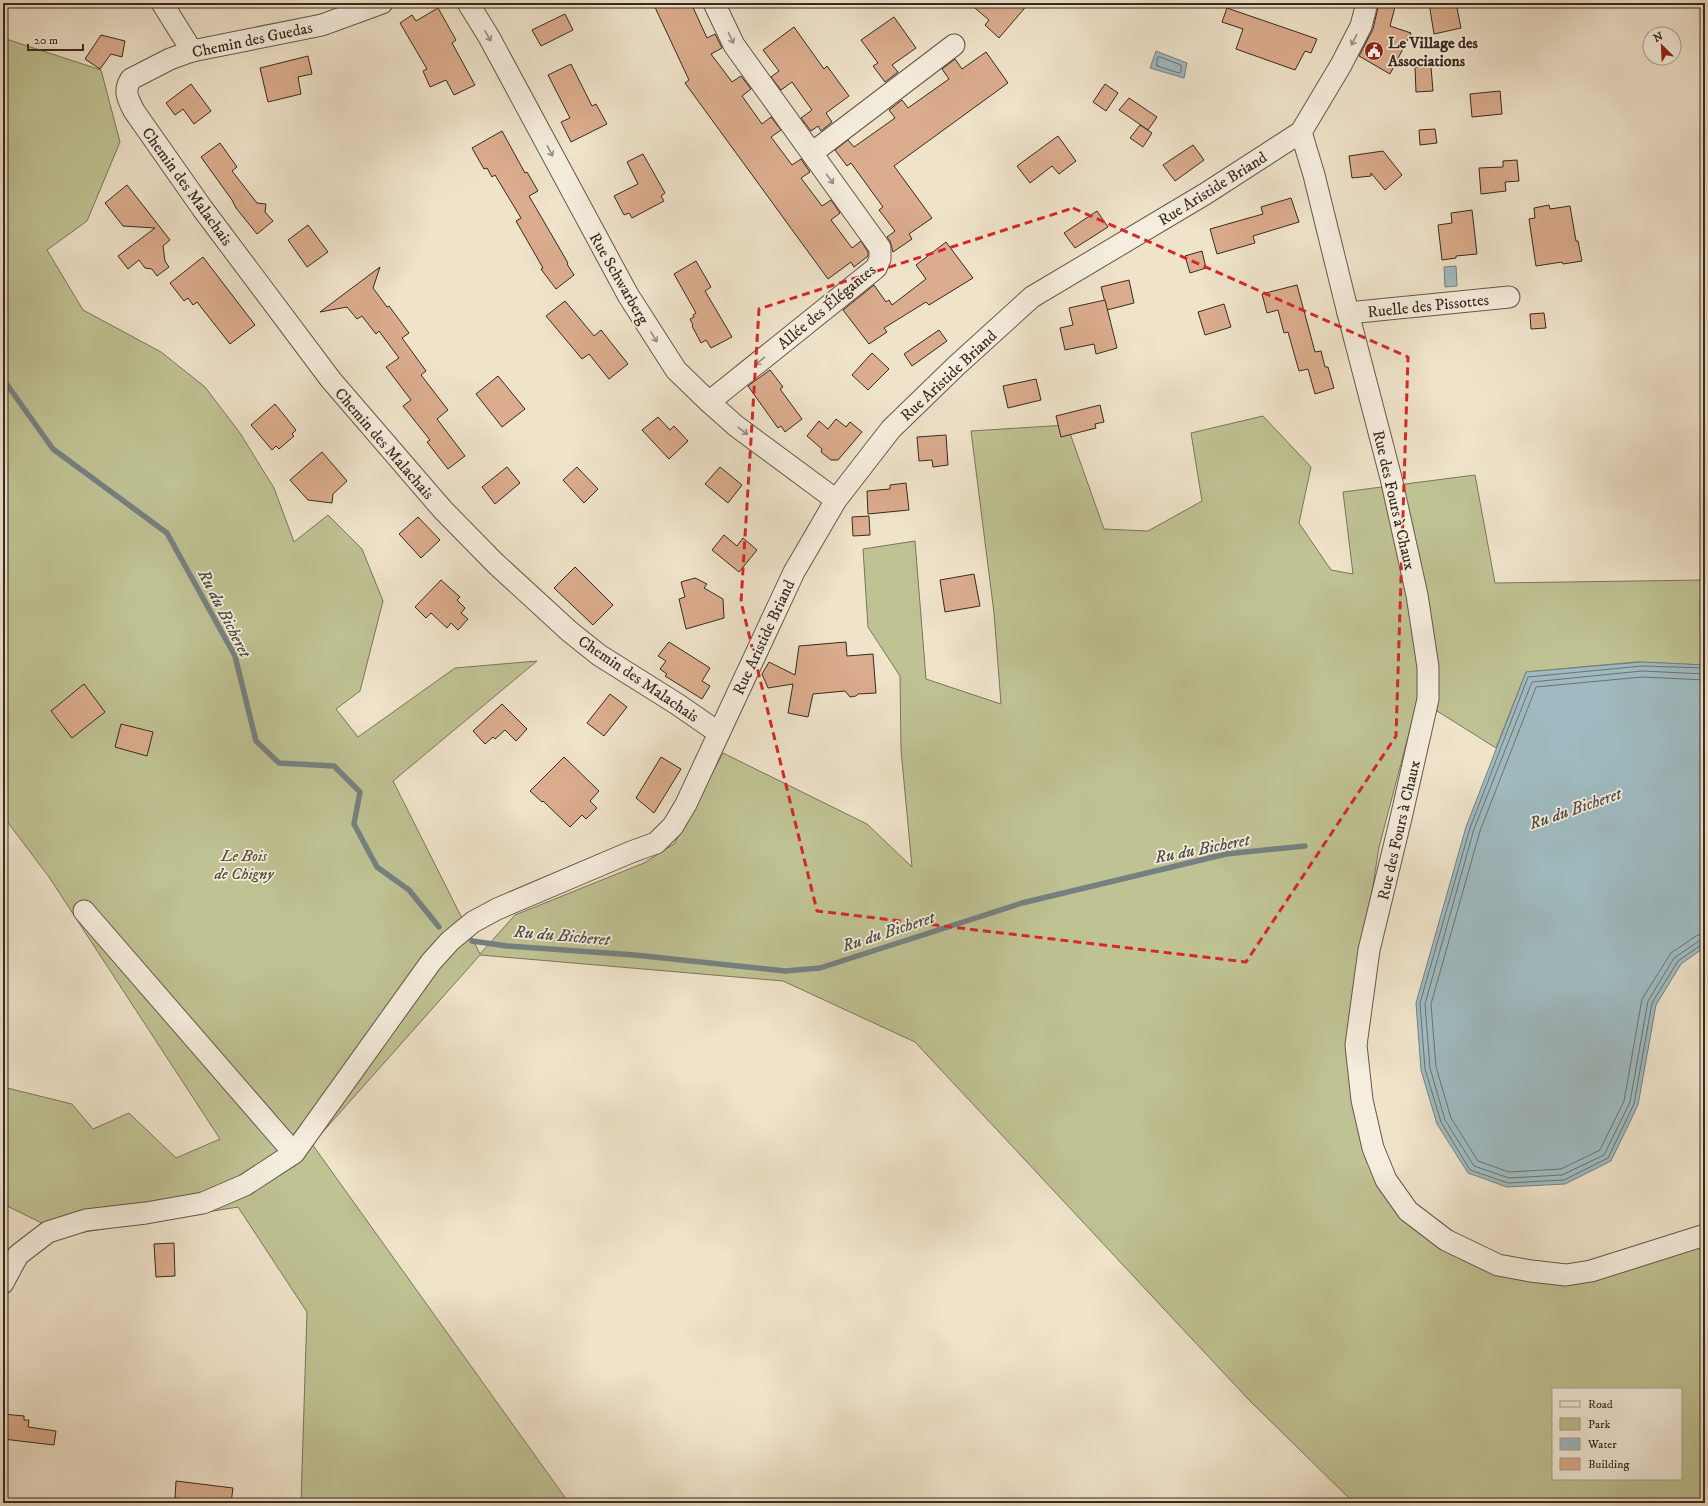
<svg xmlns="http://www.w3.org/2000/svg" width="1708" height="1506" viewBox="0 0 1708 1506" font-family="'IM FELL DW Pica',serif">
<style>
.green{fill:#bfc293;stroke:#7b765a;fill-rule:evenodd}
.water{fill:#9fbbc1;stroke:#758181}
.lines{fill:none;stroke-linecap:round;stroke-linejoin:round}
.shore{stroke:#6b7270;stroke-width:1}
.stream{stroke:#758181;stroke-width:5.5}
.building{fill:#dbac8d;stroke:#372a20}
.minor-casing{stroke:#65584a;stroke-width:23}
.minor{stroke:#f5eddd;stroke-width:21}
.oneway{stroke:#968c7e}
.marked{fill:none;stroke:#d62828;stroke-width:3;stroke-dasharray:8 5;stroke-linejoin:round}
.labels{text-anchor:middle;stroke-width:3.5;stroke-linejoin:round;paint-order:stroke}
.street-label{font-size:16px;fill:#372a20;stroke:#f5eddd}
.poi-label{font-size:16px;font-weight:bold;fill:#372a20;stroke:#f5eddd;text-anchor:start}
.park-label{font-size:16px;font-style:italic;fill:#59503d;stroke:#f5eddd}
.water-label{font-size:17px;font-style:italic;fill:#514e48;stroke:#f5eddd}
</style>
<rect width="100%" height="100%" fill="#efe3ca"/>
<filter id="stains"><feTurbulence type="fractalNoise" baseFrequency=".005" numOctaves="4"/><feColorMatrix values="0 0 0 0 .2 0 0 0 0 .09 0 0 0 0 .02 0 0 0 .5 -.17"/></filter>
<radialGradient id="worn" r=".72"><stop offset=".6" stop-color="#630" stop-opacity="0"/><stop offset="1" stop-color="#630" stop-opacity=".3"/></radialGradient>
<path class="green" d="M3 38 101 70 120 142 87 221 47 250 83 310 161 352 205 387 240 433 274 488 294 542 328 515 362 549 383 601 360 691 336 709 358 737 455 668 537 661 393 781 480 954 515 915 644 863 674 844 723 753 867 824 912 867 901 750 900 676 868 627 863 549 915 541 926 679 1001 704 994 613 971 431 1067 425 1104 529 1148 531 1202 501 1191 433 1263 416 1311 467 1299 523 1331 570 1353 574 1343 492 1475 475 1495 583 1705 580V665L1636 662 1526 672 1496 748 1418 699 1379 847 1363 949 1351 1045 1404 1215 1530 1277 1705 1242V1503H1354L1248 1399 915 1042 783 981 480 955 312 1144 569 1503H301L307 1312 238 1207 66 1235 3 1204V1087L72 1104 93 1129 129 1113 176 1158 220 1139 49 877 3 816ZM1553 1389H1681V1479H1553Z"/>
<g class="water">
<polygon points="1156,51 1187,63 1184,78 1150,68"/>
<polygon points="1456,266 1457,286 1445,287 1444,267"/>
<polygon points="1642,662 1705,665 1705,947 1681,964 1656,1005 1638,1105 1611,1161 1565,1184 1507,1187 1468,1173 1437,1124 1421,1070 1416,1003 1466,827 1526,672"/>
</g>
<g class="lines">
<g class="shore">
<polygon points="1158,57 1160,57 1181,65 1181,72 1179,73 1157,66"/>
<polyline points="1705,668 1642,666 1528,677 1470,828 1420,1003 1425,1069 1441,1122 1470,1170 1508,1183 1564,1180 1608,1158 1634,1104 1652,1003 1678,961 1701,945 1705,944"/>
<polyline points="1705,674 1642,671 1532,682 1474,829 1425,1004 1430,1068 1445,1120 1474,1166 1509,1178 1562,1175 1604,1155 1630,1102 1648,1001 1674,958 1699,941 1705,939"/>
<polyline points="1705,680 1642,677 1536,687 1480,831 1431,1004 1436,1067 1451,1118 1478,1161 1509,1172 1561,1169 1600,1150 1624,1101 1642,999 1671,953 1696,936 1705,933"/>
</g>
<g class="stream">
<polyline points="3,379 53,449 167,533 235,656 256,741 279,763 334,766 360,792 354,824 377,867 409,890 439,927"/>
<polyline points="472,941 507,946 635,955 785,971 820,968 1022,903 1226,854 1305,846"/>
</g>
</g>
<g class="building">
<polygon points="653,3 691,3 707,38 715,34 722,48 711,54 732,82 741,76 751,89 742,96 762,124 771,117 781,130 771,137 792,165 801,159 810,172 801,178 822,206 831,200 840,213 831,220 852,248 861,241 868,252 868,256 854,267 851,262 828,279 685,83 689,80"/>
<polygon points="969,3 1029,3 999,38 985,25 989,20"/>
<polygon points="1379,3 1396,3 1390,26 1411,33 1390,74 1359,56 1373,29"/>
<polygon points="1429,3 1456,3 1461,28 1434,34"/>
<polygon points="438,8 456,40 452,43 475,85 454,95 446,80 430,87 423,71 427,69 400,23 412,15 416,21"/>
<polygon points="1227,8 1317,39 1311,53 1305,51 1295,70 1236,49 1243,29 1222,22"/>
<polygon points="565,14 573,30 541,46 532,30"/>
<polygon points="894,17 916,48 892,65 898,72 885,82 873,66 878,63 861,40"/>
<polygon points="794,27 824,69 827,66 849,96 826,113 832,122 821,131 818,126 811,131 801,118 812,110 792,82 781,90 771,77 779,71 763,50"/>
<polygon points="101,35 125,41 122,57 111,54 100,69 85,59"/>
<polygon points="986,52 1008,83 894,166 932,218 909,234 912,239 893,252 890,241 887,237 895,231 879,210 883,207 851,163 847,166 835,150 848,140 854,147 895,118 889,110 902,100 908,108 949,79 942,69 955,59 962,69"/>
<polygon points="308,56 312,74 298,77 301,94 268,102 260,68"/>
<polygon points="571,64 592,106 596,104 607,124 571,142 561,122 570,118 548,75"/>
<polygon points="1415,67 1431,67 1433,91 1416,92"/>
<polygon points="191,84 211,111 194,124 183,109 175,115 166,103"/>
<polygon points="1105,84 1118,93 1106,111 1093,102"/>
<polygon points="1500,91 1502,114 1472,117 1470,94"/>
<polygon points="1129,98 1157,117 1148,130 1119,110"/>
<polygon points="1140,125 1152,133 1143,147 1130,138"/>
<polygon points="1435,129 1437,143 1420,145 1419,130"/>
<polygon points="502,131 525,173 527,172 538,191 529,196 568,263 567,264 574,275 556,289 541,269 543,268 516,221 521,218 495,175 492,177 487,168 484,169 472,148"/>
<polygon points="1058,136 1076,161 1059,174 1052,166 1030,183 1017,166"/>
<polygon points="220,143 237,167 232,171 257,203 266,204 265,212 273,221 257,234 236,208 232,200 201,157"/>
<polygon points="1193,145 1204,160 1175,181 1163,165"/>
<polygon points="1383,151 1402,175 1385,190 1371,173 1371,176 1352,178 1349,156"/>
<polygon points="643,154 665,193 661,196 664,201 632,218 629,213 624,215 614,196 638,184 627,162"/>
<polygon points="1517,160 1519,181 1505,182 1506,191 1481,194 1479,168 1503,167 1503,161"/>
<polygon points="127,185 170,240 163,246 165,261 169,267 157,276 152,269 145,268 139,260 128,269 118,256 155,228 123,226 105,203"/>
<polygon points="1291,198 1299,222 1253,236 1255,243 1217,254 1210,229 1263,214 1261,207"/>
<polygon points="1549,205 1550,209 1570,206 1576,241 1578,241 1582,261 1563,264 1562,262 1536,266 1529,219 1535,218 1534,208"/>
<polygon points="1472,210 1477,254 1456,256 1456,258 1442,260 1438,225 1452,223 1451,213"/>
<polygon points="1097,211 1108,227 1075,248 1064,233"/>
<polygon points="308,225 328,252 307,267 288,240"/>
<polygon points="946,242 973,278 929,305 926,302 884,328 887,332 869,344 843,310 874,285 886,302 889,300 892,305 926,279 916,265"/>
<polygon points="1202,251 1206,268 1190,273 1185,256"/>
<polygon points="203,257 255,325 230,344 197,302 193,305 188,298 184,301 170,283"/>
<polygon points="696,261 711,287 705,291 732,337 711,348 706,340 701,343 692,326 693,325 690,319 694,317 693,315 696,313 674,274"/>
<polygon points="380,267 373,288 387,307 389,306 409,333 402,338 426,371 421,375 448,410 437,419 465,456 448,469 427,442 430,440 403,406 411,400 386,367 399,358 379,331 376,334 362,316 357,319 347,307 320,312"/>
<polygon points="1129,280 1134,303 1107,310 1101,287"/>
<polygon points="1297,285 1315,352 1321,351 1325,367 1328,367 1334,388 1315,394 1308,369 1299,371 1288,332 1284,333 1278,310 1267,313 1262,294"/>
<polygon points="1105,300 1117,348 1096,354 1094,344 1065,350 1060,328 1073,325 1069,308"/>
<polygon points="565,301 594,336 601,330 628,364 609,379 589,354 582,359 546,316"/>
<polygon points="1224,304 1231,327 1205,335 1198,312"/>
<polygon points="1544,313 1546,328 1531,329 1530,314"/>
<polygon points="939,330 947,341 912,366 904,354"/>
<polygon points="872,353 889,369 868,390 852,375"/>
<polygon points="770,370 783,387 780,389 802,419 785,432 781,426 778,428 748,386"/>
<polygon points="498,376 525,409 502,427 476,394"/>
<polygon points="1036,379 1041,400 1008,408 1003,386"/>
<polygon points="275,404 296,430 292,434 294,436 279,449 276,446 272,450 251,425"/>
<polygon points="1100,405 1104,422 1095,424 1096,428 1061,437 1056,416"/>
<polygon points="658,417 670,430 674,426 688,441 669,459 642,430"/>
<polygon points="836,419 846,427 850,422 862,432 838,460 831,460 821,452 822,449 807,436 819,421 828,429"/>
<polygon points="946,435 948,465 933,467 932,460 919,461 917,437"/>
<polygon points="322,452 347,481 333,494 332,503 308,500 290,480"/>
<polygon points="507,467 520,483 495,504 482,487"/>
<polygon points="577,467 598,489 584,503 563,480"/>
<polygon points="720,467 742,485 728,503 705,484"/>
<polygon points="906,483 909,510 868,514 867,491 890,489 890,485"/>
<polygon points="869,516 870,535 853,536 852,517"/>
<polygon points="418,517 440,540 421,558 399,534"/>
<polygon points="724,535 737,546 743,538 757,550 739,572 712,550"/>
<polygon points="575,567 613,605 593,625 554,588"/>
<polygon points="974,574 980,606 945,612 940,580"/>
<polygon points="695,578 707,584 704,588 723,599 724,618 686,629 679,599 685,597 681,582"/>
<polygon points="441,580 460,597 457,600 465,608 461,613 468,619 458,630 451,623 447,628 431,613 426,618 415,607"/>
<polygon points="669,642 710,668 702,681 710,686 702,699 665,676 667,674 660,669 666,661 658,656"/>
<polygon points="846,642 847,656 873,654 876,693 858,694 856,696 850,697 845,691 813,694 808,717 788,713 793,684 768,688 762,674 769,662 795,675 799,646"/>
<polygon points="84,684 105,712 72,738 51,711"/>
<polygon points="610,694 627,707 604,736 587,723"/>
<polygon points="502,704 527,729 516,741 505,730 495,739 493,737 485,744 473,731"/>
<polygon points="121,724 153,732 147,756 115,747"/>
<polygon points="564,757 599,791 590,801 597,808 586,819 582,815 570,827 543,801 542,802 530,791"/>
<polygon points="661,757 681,769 654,813 636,798"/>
<polygon points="174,1243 175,1276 156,1277 154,1244"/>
<polygon points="3,1414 24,1416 24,1420 29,1420 28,1427 56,1431 54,1445 3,1439"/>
<polygon points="176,1481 233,1488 231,1503 201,1503 201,1501 175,1498"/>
</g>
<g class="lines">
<defs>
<g id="minor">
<polyline points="162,3 192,51"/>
<path d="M382 3 322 25 192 51 170 59 131 79C123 91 128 99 134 111L202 208 331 380 443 510 495 563 569 631 599 655 677 704 719 733"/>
<polyline points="468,3 489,37 628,295 676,370 709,402 736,426 836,500"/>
<polyline points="1301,132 1314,175 1348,313 1391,478 1417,595 1428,667 1428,699 1401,818 1369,950 1356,1045 1362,1100 1373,1148 1386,1180 1408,1211 1446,1240 1498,1265 1531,1271 1566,1275 1591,1271 1705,1235"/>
<polyline points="812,153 954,45"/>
<polyline points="1348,313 1509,297"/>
<polyline points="709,402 876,268 880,259 880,248 734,45 714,3"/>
<polyline points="84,911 294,1153"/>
<polyline points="3,1283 18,1255 48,1232 86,1220 146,1213 203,1203 245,1185 294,1153 431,962 450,941 473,922 497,909 631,852 656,843 673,826 686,804 794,572 836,500 891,429 956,366 1032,297 1205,194 1301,132 1341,65 1361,26 1367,3"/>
</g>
</defs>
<use href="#minor" class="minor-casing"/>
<use href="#minor" class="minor"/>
</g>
<defs><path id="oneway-shaft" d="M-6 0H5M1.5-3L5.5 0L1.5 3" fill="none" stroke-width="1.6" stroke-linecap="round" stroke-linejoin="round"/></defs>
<g class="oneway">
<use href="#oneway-shaft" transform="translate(488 36) rotate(60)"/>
<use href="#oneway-shaft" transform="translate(731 38) rotate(65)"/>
<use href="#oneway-shaft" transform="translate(1354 40) rotate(117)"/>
<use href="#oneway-shaft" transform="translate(550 151) rotate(62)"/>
<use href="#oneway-shaft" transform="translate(830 179) rotate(54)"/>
<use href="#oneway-shaft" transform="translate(654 337) rotate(58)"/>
<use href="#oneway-shaft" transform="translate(760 361) rotate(141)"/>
<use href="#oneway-shaft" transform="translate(743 431) rotate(37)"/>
</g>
<path class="marked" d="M1073 208 1408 357 1396 736 1246 962 817 911 741 602 759 309Z"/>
<defs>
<symbol id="civic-disc" viewBox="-11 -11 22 22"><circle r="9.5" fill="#8f2418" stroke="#f5eddd"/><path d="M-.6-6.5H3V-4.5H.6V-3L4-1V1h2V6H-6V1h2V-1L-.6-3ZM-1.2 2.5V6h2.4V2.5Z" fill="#fff"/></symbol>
</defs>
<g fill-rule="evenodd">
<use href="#civic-disc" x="1363" y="40" width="22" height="22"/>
</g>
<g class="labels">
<g class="street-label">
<text transform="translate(252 39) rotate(-12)" y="6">Chemin des Guedas</text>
<text transform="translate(188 186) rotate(54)" y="6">Chemin des Malachais</text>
<text transform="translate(1212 188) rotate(-32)" y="6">Rue Aristide Briand</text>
<text transform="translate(620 278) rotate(60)" y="6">Rue Schwarberg</text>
<text transform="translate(1428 305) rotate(-6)" y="6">Ruelle des Pissottes</text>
<text transform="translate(826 306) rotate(-40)" y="6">Allée des Élégantes</text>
<text transform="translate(948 375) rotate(-43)" y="6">Rue Aristide Briand</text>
<text transform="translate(385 443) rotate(49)" y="6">Chemin des Malachais</text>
<text transform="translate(1395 500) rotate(77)" y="6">Rue des Fours à Chaux</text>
<text transform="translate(763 637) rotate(-65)" y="6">Rue Aristide Briand</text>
<text transform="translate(639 678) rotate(34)" y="6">Chemin des Malachais</text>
<text transform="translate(1398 830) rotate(-77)" y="6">Rue des Fours à Chaux</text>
</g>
<g class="poi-label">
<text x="1388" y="48">Le Village des<tspan x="1388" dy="18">Associations</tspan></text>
</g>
<g class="park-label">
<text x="244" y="861">Le Bois<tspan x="244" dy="18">de Chigny</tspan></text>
</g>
<g class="water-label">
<text transform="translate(225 613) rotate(63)" y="6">Ru du Bicheret</text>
<text transform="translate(1575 808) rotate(-19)" y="6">Ru du Bicheret</text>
<text transform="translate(1202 848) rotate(-11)" y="6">Ru du Bicheret</text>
<text transform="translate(888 931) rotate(-18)" y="6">Ru du Bicheret</text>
<text transform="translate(562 935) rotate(5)" y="6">Ru du Bicheret</text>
</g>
</g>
<rect width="1708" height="1506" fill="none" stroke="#efe3ca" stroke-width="16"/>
<rect x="4" y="4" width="1700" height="1498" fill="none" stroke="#372a20" stroke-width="2"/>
<rect x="8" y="8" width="1692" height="1490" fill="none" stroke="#372a20"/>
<rect x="1552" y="1388" width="130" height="92" fill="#f5eddd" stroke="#a99f91"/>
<rect x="1560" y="1401" width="20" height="6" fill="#f5eddd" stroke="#a99f91"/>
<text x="1588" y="1408" font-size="12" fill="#372a20">Road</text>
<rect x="1560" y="1418" width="20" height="12" fill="#bfc293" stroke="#a99f91"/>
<text x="1588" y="1428" font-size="12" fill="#372a20">Park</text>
<rect x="1560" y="1438" width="20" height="12" fill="#9fbbc1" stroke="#a99f91"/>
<text x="1588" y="1448" font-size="12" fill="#372a20">Water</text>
<rect x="1560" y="1458" width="20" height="12" fill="#dbac8d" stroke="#a99f91"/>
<text x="1588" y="1468" font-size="12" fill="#372a20">Building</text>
<g transform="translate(1662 46) rotate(336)"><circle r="19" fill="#f5eddd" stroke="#a99f91"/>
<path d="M0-3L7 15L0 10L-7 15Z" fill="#8f2418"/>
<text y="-6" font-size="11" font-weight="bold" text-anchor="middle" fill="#372a20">N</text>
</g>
<path d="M28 44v6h55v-6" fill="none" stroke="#372a20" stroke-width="2"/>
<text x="34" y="44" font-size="12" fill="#372a20" stroke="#f5eddd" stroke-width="3" paint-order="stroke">20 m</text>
<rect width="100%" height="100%" filter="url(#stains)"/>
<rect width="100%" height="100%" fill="url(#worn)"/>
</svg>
